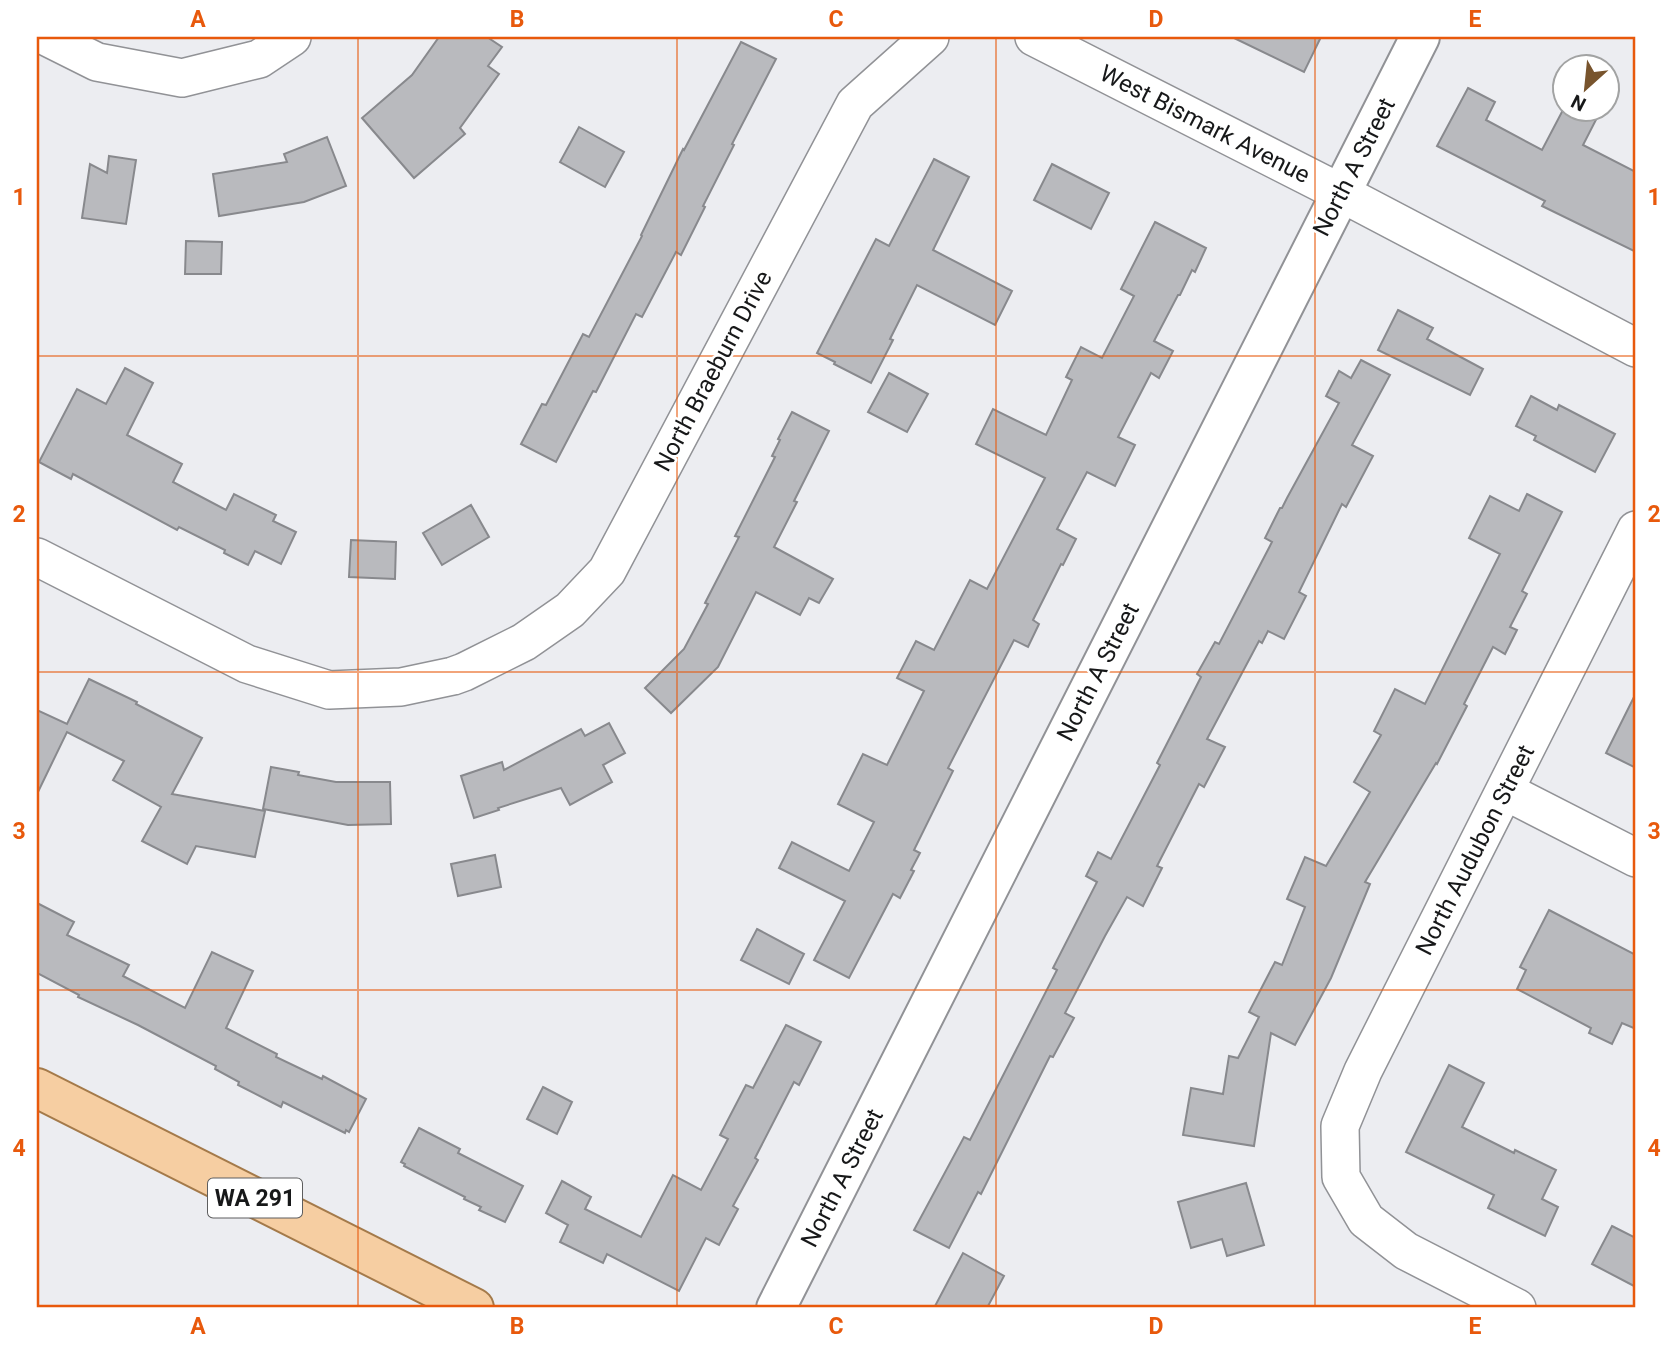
<svg xmlns="http://www.w3.org/2000/svg" width="1673" height="1345" viewBox="0 0 1673 1345" font-family="Roboto,sans-serif">
<style>
.building{fill:#b9babe;stroke:#88898d;stroke-width:2}
.lines{fill:none;stroke-linecap:round;stroke-linejoin:round}
.minor-casing{stroke:#919296;stroke-width:40}
.tertiary-casing{stroke:#919296;stroke-width:42}
.primary-casing{stroke:#a47a4a;stroke-width:42}
.minor{stroke:#fff;stroke-width:37}
.tertiary{stroke:#fff;stroke-width:38}
.primary{stroke:#f6cea2;stroke-width:38}
.grid{fill:none;stroke:#e8590c;stroke-width:2;stroke-opacity:0.55}
.labels{text-anchor:middle;stroke-width:5;stroke-linejoin:round;paint-order:stroke}
.shield{fill:#fff;stroke:#5d5d5e;stroke-width:2}
.shield-label{font-size:23px;font-weight:bold;fill:#171819}
.street-label{font-size:24px;fill:#171819;stroke:#fff}
.neatline{fill:none;stroke:#e8590c;stroke-width:2.5}
.grid-label{font-size:23px;text-anchor:middle;font-weight:bold;fill:#e8590c}
</style>
<rect width="100%" height="100%" fill="#ecedf1"/>
<g class="building">
<polygon points="439,37 487,37 502,47 488,66 499,74 460,128 465,134 414,178 362,118 412,75"/>
<polygon points="1232,37 1321,37 1304,72"/>
<polygon points="741,42 776,59 732,144 734,145 703,206 705,207 681,255 676,252 642,317 636,314 596,392 593,391 556,462 521,444 542,404 546,405 583,334 589,337 642,236 641,235 683,149 684,150"/>
<polygon points="1468,88 1495,102 1486,120 1542,150 1564,108 1602,108 1583,145 1636,172 1636,252 1542,206 1545,201 1437,146"/>
<polygon points="579,127 624,152 605,187 560,162"/>
<polygon points="327,137 346,186 304,202 219,216 213,174 287,162 284,154"/>
<polygon points="109,156 136,160 126,224 82,218 90,164 107,173"/>
<polygon points="934,159 969,177 933,250 1012,291 995,325 917,285 890,339 893,340 871,383 834,364 835,362 817,353 876,239 889,246"/>
<polygon points="1052,164 1109,193 1091,229 1034,200"/>
<polygon points="1155,222 1206,248 1195,272 1192,270 1180,295 1178,295 1154,341 1173,351 1159,378 1151,373 1118,437 1135,445 1115,486 1087,472 1057,529 1076,539 1063,565 1061,564 1033,620 1039,624 1028,647 1014,640 948,768 953,771 914,850 920,853 911,870 914,871 900,898 893,894 849,978 814,960 845,901 779,868 792,842 849,871 874,822 838,804 863,754 887,765 924,691 897,678 916,641 934,650 970,580 987,589 1045,478 976,444 993,409 1046,435 1072,380 1066,377 1081,347 1102,358 1134,296 1121,289"/>
<polygon points="186,241 222,242 221,274 185,274"/>
<polygon points="1398,310 1433,328 1427,339 1483,369 1470,395 1378,350"/>
<polygon points="1361,360 1390,375 1352,445 1373,456 1346,507 1342,504 1299,592 1306,596 1284,639 1268,631 1262,643 1259,641 1207,739 1225,747 1204,787 1199,784 1157,866 1162,868 1143,906 1127,897 1105,936 1065,1013 1074,1018 1053,1057 1050,1056 981,1194 978,1192 949,1248 914,1230 964,1137 970,1140 1057,970 1053,968 1097,882 1086,876 1098,852 1111,859 1160,765 1157,763 1201,677 1197,674 1215,642 1219,644 1272,542 1265,538 1280,508 1282,508 1287,498 1339,403 1326,396 1339,371 1351,378"/>
<polygon points="125,368 153,383 127,435 182,464 173,482 226,510 234,494 276,515 273,521 296,532 281,564 255,551 248,565 224,553 225,550 179,527 177,530 73,474 71,479 39,462 77,389 106,404"/>
<polygon points="889,373 928,394 907,432 868,412"/>
<polygon points="1531,396 1557,410 1559,405 1615,434 1595,472 1534,440 1536,436 1516,426"/>
<polygon points="792,412 829,431 794,501 797,502 774,547 833,579 819,603 809,598 800,615 756,592 718,667 671,713 645,688 684,649 708,604 705,603 739,537 735,536 775,457 772,456 780,440 778,439"/>
<polygon points="1527,494 1562,512 1522,591 1527,594 1510,627 1517,630 1505,654 1493,647 1464,704 1467,706 1437,764 1436,763 1365,882 1370,884 1331,978 1295,1045 1271,1033 1254,1146 1183,1135 1191,1088 1223,1094 1229,1056 1238,1058 1259,1017 1249,1012 1275,962 1282,965 1305,907 1287,899 1305,857 1326,866 1370,792 1354,782 1381,735 1374,731 1395,689 1425,704 1500,554 1469,538 1490,496 1519,511"/>
<polygon points="471,505 489,537 442,565 423,533"/>
<polygon points="351,540 396,542 395,579 349,577"/>
<polygon points="89,679 137,702 136,704 202,738 172,794 265,811 255,857 196,846 187,864 142,841 161,807 113,780 124,761 67,732 37,794 37,710 67,724"/>
<polygon points="1636,693 1636,768 1606,753"/>
<polygon points="609,723 625,753 603,765 612,782 570,805 561,788 498,808 499,810 474,818 461,776 502,762 504,770 581,729 585,736"/>
<polygon points="271,767 299,772 298,775 336,782 390,782 391,824 348,825 263,809"/>
<polygon points="495,855 501,887 458,896 451,864"/>
<polygon points="37,903 74,922 67,935 129,965 123,976 185,1008 212,952 253,971 226,1028 277,1054 276,1057 322,1079 323,1076 366,1099 349,1132 346,1130 345,1133 283,1102 281,1107 238,1085 239,1082 215,1069 216,1066 138,1025 78,997 79,995 37,973"/>
<polygon points="1549,910 1636,955 1636,1029 1622,1023 1612,1044 1589,1033 1591,1028 1517,989 1526,970 1520,967"/>
<polygon points="757,929 804,954 789,984 741,960"/>
<polygon points="786,1025 821,1042 799,1085 794,1082 755,1158 758,1160 733,1206 738,1209 719,1245 706,1238 679,1291 607,1254 603,1263 560,1242 568,1225 546,1213 562,1181 591,1197 585,1209 641,1237 673,1175 701,1190 728,1139 720,1135 746,1085 753,1088"/>
<polygon points="1449,1065 1484,1083 1462,1127 1514,1153 1515,1150 1556,1170 1542,1199 1558,1207 1545,1236 1488,1208 1494,1195 1406,1152"/>
<polygon points="543,1087 572,1102 557,1134 527,1119"/>
<polygon points="419,1128 460,1149 458,1153 523,1186 505,1222 479,1210 481,1207 464,1199 465,1197 404,1166 405,1164 401,1162"/>
<polygon points="1246,1183 1264,1245 1227,1256 1222,1239 1191,1248 1178,1202"/>
<polygon points="1612,1226 1636,1238 1636,1287 1592,1264"/>
<polygon points="963,1253 1004,1276 987,1308 934,1308"/>
</g>
<g class="lines">
<defs>
<g id="minor">
<polyline points="47,37 97,62 182,78 259,59 292,37"/>
<polyline points="1034,37 1341,193 1636,348"/>
<polyline points="37,557 247,664 329,690 401,687 453,676 464,672 524,642 570,610 607,571 855,104 930,37"/>
<polyline points="1505,791 1636,858"/>
<polyline points="1517,1308 1406,1251 1366,1220 1341,1177 1340,1126 1363,1071 1636,530"/>
</g>
<polyline id="tertiary" points="776,1308 1420,37"/>
<polyline id="primary" points="37,1088 474,1308"/>
</defs>
<use href="#minor" class="minor-casing"/>
<use href="#tertiary" class="tertiary-casing"/>
<use href="#primary" class="primary-casing"/>
<use href="#minor" class="minor"/>
<use href="#tertiary" class="tertiary"/>
<use href="#primary" class="primary"/>
</g>
<path class="grid" d="M358 37V1308M677 37V1308M996 37V1308M1315 37V1308M37 356H1636M37 672H1636M37 990H1636"/>
<g class="labels">
<rect class="shield" x="208" y="1178.5" width="94" height="39" rx="5"/>
<g class="shield-label">
<text x="255" y="1206">WA 291</text>
</g>
<g class="street-label">
<text transform="translate(1205 124) rotate(27)" y="8">West Bismark Avenue</text>
<text transform="translate(1354 167) rotate(-63)" y="8">North A Street</text>
<text transform="translate(713 371) rotate(-62)" y="8">North Braeburn Drive</text>
<text transform="translate(1098 672) rotate(-63)" y="8">North A Street</text>
<text transform="translate(1475 850) rotate(-63)" y="8">North Audubon Street</text>
<text transform="translate(842 1178) rotate(-63)" y="8">North A Street</text>
</g>
</g>
<rect width="1673" height="1345" fill="none" stroke="#ffffff" stroke-width="77"/>
<g transform="translate(1586 88) rotate(207)"><circle r="33" fill="#ffffff" stroke="#a2a3a3" stroke-width="2"/>
<path d="M0-5L12 26L0 18L-12 26Z" fill="#78542d"/>
<text y="-10" font-size="19" font-weight="bold" text-anchor="middle" fill="#171819">N</text>
</g>
<rect x="38" y="38" width="1596" height="1268" class="neatline"/>
<g class="grid-label">
<text x="198" y="27">A</text>
<text x="517" y="27">B</text>
<text x="836" y="27">C</text>
<text x="1156" y="27">D</text>
<text x="1475" y="27">E</text>
<text x="19" y="205">1</text>
<text x="1654" y="205">1</text>
<text x="19" y="522">2</text>
<text x="1654" y="522">2</text>
<text x="19" y="839">3</text>
<text x="1654" y="839">3</text>
<text x="19" y="1156">4</text>
<text x="1654" y="1156">4</text>
<text x="198" y="1334">A</text>
<text x="517" y="1334">B</text>
<text x="836" y="1334">C</text>
<text x="1156" y="1334">D</text>
<text x="1475" y="1334">E</text>
</g>
</svg>
